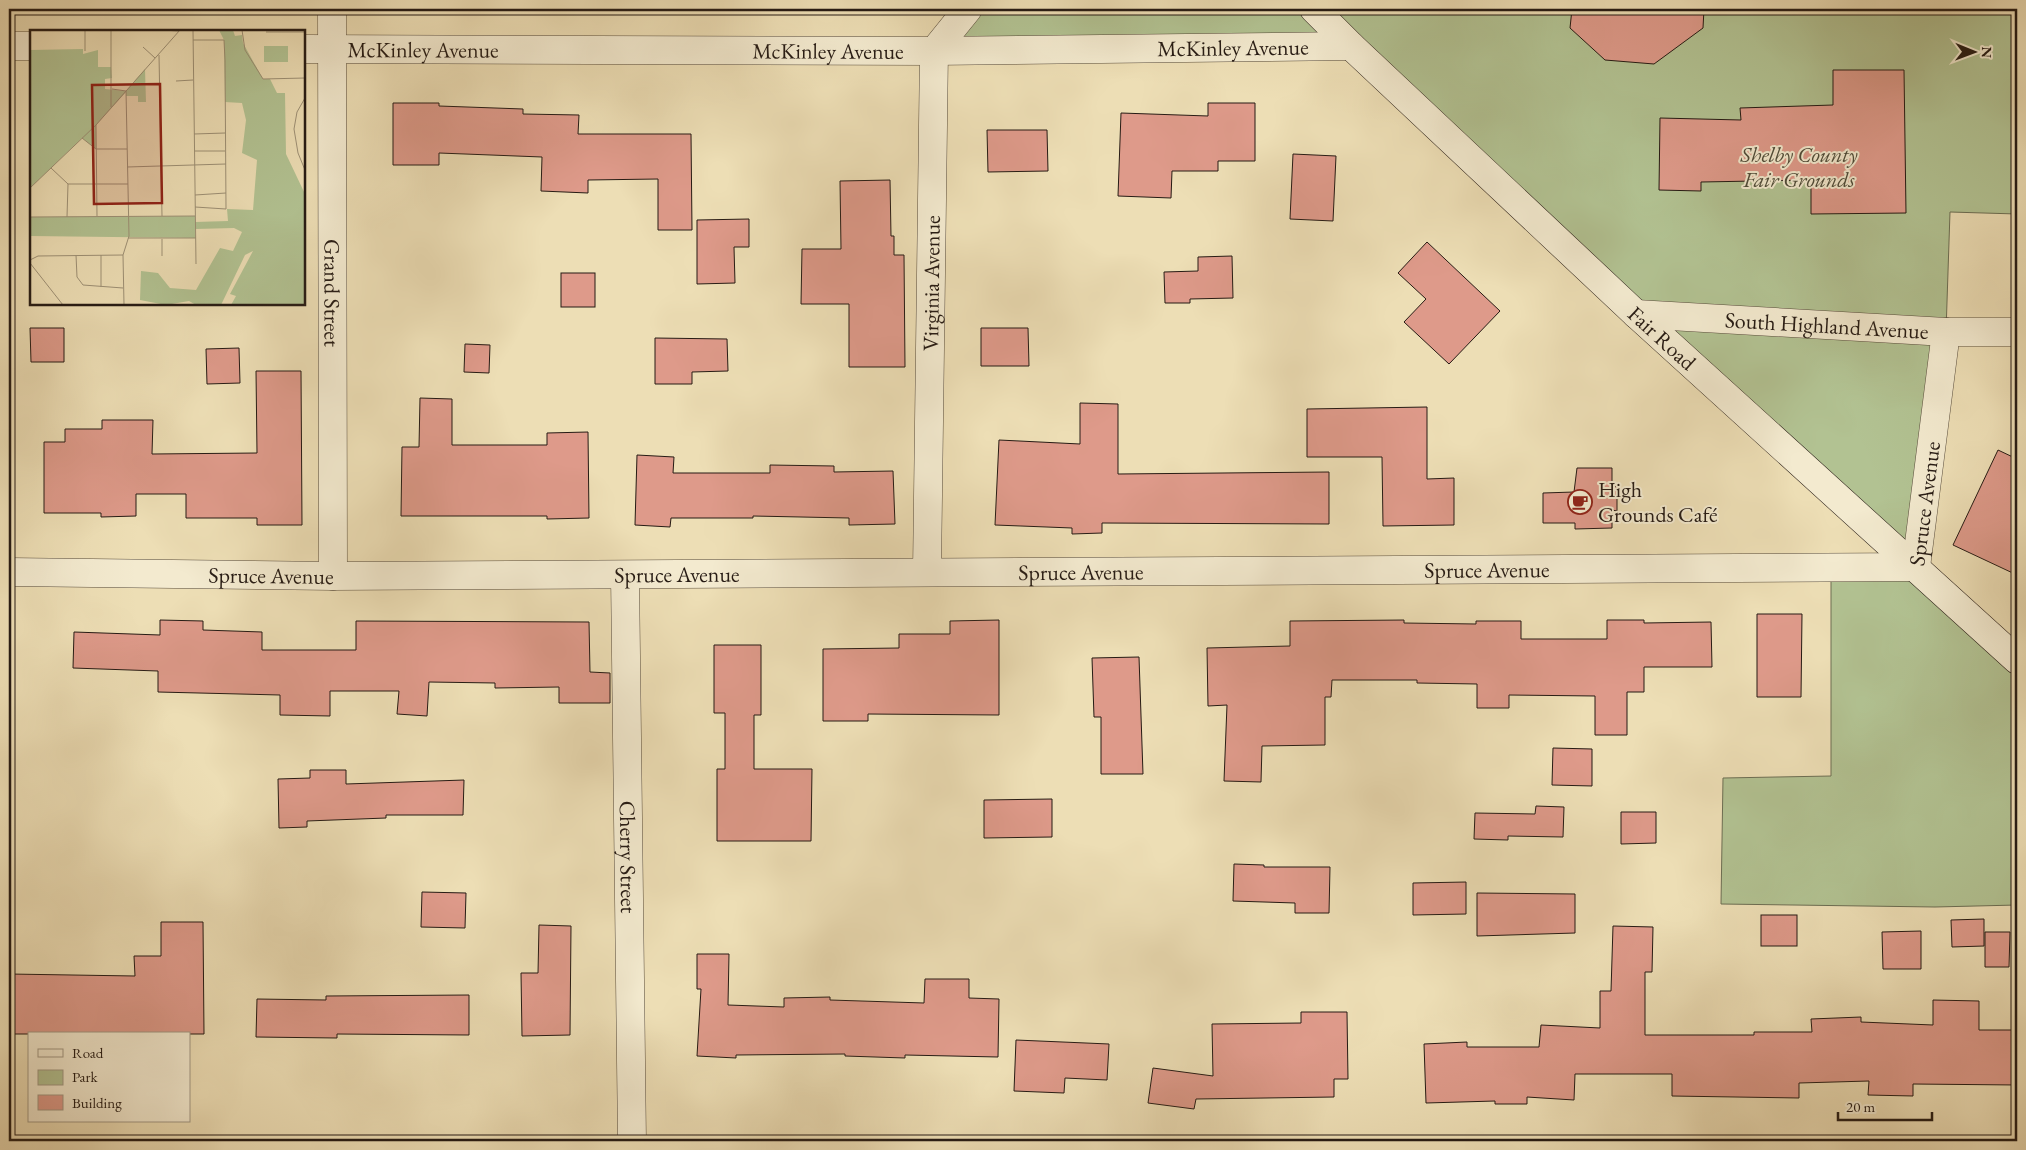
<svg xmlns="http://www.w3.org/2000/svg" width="2026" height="1150" viewBox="0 0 2026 1150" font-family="'EB Garamond',serif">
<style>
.green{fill:#b2c292;stroke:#6c6e53}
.building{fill:#de9a8a;stroke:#261b14}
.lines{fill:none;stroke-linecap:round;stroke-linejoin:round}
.street-casing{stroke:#584c3c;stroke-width:29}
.secondary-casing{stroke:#261b14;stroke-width:29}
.street{stroke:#f3eacf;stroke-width:28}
.secondary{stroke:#f3eacf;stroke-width:28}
.labels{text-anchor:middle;stroke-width:4;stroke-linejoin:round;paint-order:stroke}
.street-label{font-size:22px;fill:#261b14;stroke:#f3eacf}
.park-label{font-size:22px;font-style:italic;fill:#504d3a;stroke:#f3eacf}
.poi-label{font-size:22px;fill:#261b14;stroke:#f3eacf;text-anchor:start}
.inset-road{fill:none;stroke:#9d9075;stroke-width:1}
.view{fill:#8f2418;fill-opacity:0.15;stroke:#8f2418;stroke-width:2.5}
.inset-edge{fill:none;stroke:#261b14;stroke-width:2.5}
</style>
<rect width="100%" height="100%" fill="#eddeb5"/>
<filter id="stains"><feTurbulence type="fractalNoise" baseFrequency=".004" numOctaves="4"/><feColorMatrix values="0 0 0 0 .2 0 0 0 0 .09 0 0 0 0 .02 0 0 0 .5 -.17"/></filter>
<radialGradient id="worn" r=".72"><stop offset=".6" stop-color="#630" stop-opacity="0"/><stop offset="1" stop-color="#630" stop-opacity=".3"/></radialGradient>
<polygon class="green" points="968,9 2017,9 2017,214 1950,212 1946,332 1916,567 2017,660 2017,905 1935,907 1721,904 1723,778 1831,776 1831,569 1915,567 1351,46 934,51"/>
<g class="building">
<polygon points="1572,9 1704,9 1703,28 1654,64 1605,60 1570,28"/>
<polygon points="1833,70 1904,70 1906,213 1811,214 1811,180 1701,182 1701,191 1659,190 1660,118 1741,120 1740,108 1833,105"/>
<polygon points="393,103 439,103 439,106 523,109 523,114 579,115 578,134 691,134 692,230 658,230 658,179 588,180 588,193 541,191 542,157 439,153 439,165 393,165"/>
<polygon points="1208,103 1255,103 1255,161 1218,161 1218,171 1172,171 1171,198 1118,196 1121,113 1208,116"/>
<polygon points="987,130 1047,130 1048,171 988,172"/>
<polygon points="1293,154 1336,156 1333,221 1290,219"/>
<polygon points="890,180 891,236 894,236 894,255 904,255 905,367 849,367 849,304 801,304 802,249 841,249 840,181"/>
<polygon points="749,219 749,247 734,247 735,283 697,284 697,220"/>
<polygon points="1427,242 1500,311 1449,364 1404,322 1426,299 1398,273"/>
<polygon points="1232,256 1233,298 1190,299 1190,303 1165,303 1164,272 1198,271 1198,257"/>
<rect x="561" y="273" width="34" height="34"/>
<polygon points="30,328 64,328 64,362 31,362"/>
<polygon points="981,328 1028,328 1029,366 981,366"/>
<polygon points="655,338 727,339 728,371 692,372 692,384 655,384"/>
<polygon points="465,344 490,345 489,373 464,372"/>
<polygon points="239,348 240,383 207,384 206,349"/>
<polygon points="256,371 301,371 302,525 257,525 257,518 186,518 186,494 136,494 136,516 101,517 101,513 44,513 44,442 65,442 65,429 102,429 102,420 153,420 152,454 257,453"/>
<polygon points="420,398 452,399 452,445 547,445 547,433 588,432 589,518 547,519 547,516 401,516 402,447 419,447"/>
<polygon points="1080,403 1118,404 1118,474 1329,472 1329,524 1102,523 1102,533 1072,534 1072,528 995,525 999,440 1080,444"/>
<polygon points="1427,407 1427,479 1454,478 1454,525 1383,526 1382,457 1307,457 1307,409"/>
<polygon points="1998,450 2017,459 2017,575 1953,545"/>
<polygon points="637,455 674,457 673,473 770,473 770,465 834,466 834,472 893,471 895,524 849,525 849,518 753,516 753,518 671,518 670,527 635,525"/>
<polygon points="1577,468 1612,468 1612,486 1617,487 1617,511 1612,510 1612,528 1575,529 1575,523 1543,523 1543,493 1574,492"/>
<polygon points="1757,614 1802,614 1801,697 1757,697"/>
<polygon points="160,620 203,621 203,630 262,632 262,650 356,650 356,621 589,622 590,672 610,673 610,703 559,703 559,687 495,688 495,683 429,682 427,716 397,714 399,691 330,691 330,716 280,715 280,695 158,692 158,671 73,668 74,632 160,635"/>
<polygon points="999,620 999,715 868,714 868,721 823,721 823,649 899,648 899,634 950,634 950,621"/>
<polygon points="1404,620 1404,623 1476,624 1476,621 1521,621 1521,639 1607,639 1607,620 1644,620 1644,623 1711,622 1712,667 1644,667 1644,692 1627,692 1627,735 1595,735 1595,696 1509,695 1509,708 1477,708 1477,684 1417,683 1417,680 1332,680 1331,697 1325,697 1325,745 1262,746 1261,782 1224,781 1227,705 1208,706 1207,648 1290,646 1290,621"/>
<polygon points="714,645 761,645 761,715 754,715 754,769 812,769 811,841 717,841 717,769 725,769 725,713 714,713"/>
<polygon points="1139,657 1143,774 1101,774 1101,717 1094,717 1092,658"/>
<polygon points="1553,748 1592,749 1592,786 1552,785"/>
<polygon points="310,770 346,770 346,784 464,780 463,815 386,815 386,818 307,821 307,827 279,828 278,779 310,778"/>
<polygon points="1052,799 1052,837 984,838 984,800"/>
<polygon points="1536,806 1564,807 1563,837 1508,836 1508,840 1474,839 1475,813 1535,814"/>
<polygon points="1621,812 1656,812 1656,843 1621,844"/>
<polygon points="1234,864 1264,865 1264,867 1330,867 1329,913 1295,913 1295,903 1233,901"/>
<polygon points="1466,882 1466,914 1413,915 1413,883"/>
<polygon points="422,892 466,893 465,928 421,927"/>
<polygon points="1477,893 1575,894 1575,933 1477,936"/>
<rect x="1761" y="915" width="36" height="31"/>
<polygon points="1984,919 1984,946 1952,947 1951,920"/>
<polygon points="161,922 203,922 204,1034 9,1034 9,974 135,976 134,956 161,956"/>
<polygon points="539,925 571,926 570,1035 522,1036 521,973 538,973"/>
<polygon points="1613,926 1653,927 1652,972 1645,972 1645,1035 1754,1035 1754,1032 1812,1032 1811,1019 1861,1017 1861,1022 1933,1025 1933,1000 1979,1001 1979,1030 2017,1030 2017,1085 1913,1084 1913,1096 1868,1095 1869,1081 1799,1083 1799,1098 1672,1096 1672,1074 1575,1074 1574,1100 1527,1097 1527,1104 1495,1104 1495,1101 1426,1103 1424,1044 1467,1042 1467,1047 1539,1047 1541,1025 1600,1028 1600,991 1611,991"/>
<polygon points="1921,931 1921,969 1883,969 1882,932"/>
<polygon points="1985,932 2010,932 2009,967 1985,967"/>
<polygon points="697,954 729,954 728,1005 784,1007 784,998 830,997 830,1000 924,1003 925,979 969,979 969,998 999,999 998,1057 905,1055 905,1058 845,1056 845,1054 736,1055 736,1058 697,1056 701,989 697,989"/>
<polygon points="469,995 469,1035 337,1034 337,1038 256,1037 257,999 326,1000 326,996"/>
<polygon points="1301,1012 1347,1012 1348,1079 1334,1079 1334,1097 1196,1099 1194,1109 1148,1103 1153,1068 1213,1076 1212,1024 1301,1023"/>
<polygon points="1016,1040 1109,1044 1107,1080 1065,1078 1064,1093 1014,1091"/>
</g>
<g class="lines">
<defs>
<g id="street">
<path id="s1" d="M332 9 333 576"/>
<polyline points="9,46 31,46"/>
<path id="s2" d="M304 49 934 51 1351 46"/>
<path id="s3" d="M1636 314 1946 332H2017"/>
<path id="s4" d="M927 571 934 51 968 9"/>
<path id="s5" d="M9 572 333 576 1916 567 1946 332"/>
<path id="s6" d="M625 575 632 1141"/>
</g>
<g id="secondary">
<path id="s7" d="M1314 9 1351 46 1636 314 2017 660"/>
</g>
</defs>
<use href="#street" class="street-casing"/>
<use href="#secondary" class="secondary-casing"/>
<use href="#street" class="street"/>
<use href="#secondary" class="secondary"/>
</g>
<defs>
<symbol id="cafe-ring" viewBox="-11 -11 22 22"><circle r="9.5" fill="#f3eacf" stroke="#8f2418" stroke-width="1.5"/><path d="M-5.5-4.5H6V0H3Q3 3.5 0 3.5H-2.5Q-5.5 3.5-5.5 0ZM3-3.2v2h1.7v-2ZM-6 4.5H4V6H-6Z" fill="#8f2418"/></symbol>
</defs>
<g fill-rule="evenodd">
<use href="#cafe-ring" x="1566" y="488" width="28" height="28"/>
</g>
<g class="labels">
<g class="street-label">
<text dy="8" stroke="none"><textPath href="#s2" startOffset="929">McKinley Avenue</textPath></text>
<text dy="8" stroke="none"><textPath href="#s2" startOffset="119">McKinley Avenue</textPath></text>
<text dy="8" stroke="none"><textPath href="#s2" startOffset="524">McKinley Avenue</textPath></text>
<text dy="8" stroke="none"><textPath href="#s4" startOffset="288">Virginia Avenue</textPath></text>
<text dy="8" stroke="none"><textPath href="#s1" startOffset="284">Grand Street</textPath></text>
<text dy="8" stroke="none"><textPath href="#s3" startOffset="191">South Highland Avenue</textPath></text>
<text dy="8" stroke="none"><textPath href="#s7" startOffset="479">Fair Road</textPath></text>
<text dy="8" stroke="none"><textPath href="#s5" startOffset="1971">Spruce Avenue</textPath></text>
<text dy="8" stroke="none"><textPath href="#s5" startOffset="1072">Spruce Avenue</textPath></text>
<text dy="8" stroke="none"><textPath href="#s5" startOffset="1478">Spruce Avenue</textPath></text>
<text dy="8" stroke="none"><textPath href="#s5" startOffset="668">Spruce Avenue</textPath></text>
<text dy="8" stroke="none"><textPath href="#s5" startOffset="262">Spruce Avenue</textPath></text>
<text dy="8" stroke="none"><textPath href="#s6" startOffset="282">Cherry Street</textPath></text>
</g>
<g class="park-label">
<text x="1799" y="162">Shelby County<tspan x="1799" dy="25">Fair Grounds</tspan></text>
</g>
<g class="poi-label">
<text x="1598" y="497">High<tspan x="1598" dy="25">Grounds Café</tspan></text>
</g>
</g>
<g transform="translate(30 30)">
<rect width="275" height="275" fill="#eddeb5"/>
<path d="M189 0H203L205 6 212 5 213 13 233 49H240L247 63H255L256 124 275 164V275H201L206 266 200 264 223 221 215 225 191 275H166L159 271 136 275 110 270 111 241 128 243 140 258 166 260 190 218 203 221 212 202 204 198 165 199 166 208 0 206V187L165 186V192L198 191 197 179 223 180 227 130 212 123 216 90 212 73 195 72 194 10ZM234 16H258V32H234ZM53 19V24L68 20V37H81L82 48 75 49V59L96 61 115 39 116 72H108V66H96V62L66 95V119L52 108 0 158V20Z" fill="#b2c292"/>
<path class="inset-road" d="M81 0V77M133 0 149 1M163 0 166 234M212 0 215 20 233 49 275 48M236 2H275M163 10H194L195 30 196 179 165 177M113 17 125 28M55 21V0M129 25 132 186M146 51 163 50M82 59 96 61 99 206 93 225 94 275M275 68 267 82 264 99 268 123 275 140M66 95 67 186M164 104 195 103M52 108 66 119H97M164 121H195M97 137 196 134M21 138 38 154 37 187M38 154H98M0 158 66 95 150 0M165 165 196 163M0 187 165 186M98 208H166M132 209V226M46 225 47 247 53 255 93 258M71 225V257M0 230 8 226 93 225M0 233 33 275"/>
<path class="view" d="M130 54 132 173 64 174 62 55Z"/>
<rect width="275" height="275" class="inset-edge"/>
</g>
<rect width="2026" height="1150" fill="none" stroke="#eddeb5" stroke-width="30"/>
<rect x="10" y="10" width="2006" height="1130" fill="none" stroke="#261b14" stroke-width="2.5"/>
<rect x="15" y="15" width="1996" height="1120" fill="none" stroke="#261b14"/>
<rect x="28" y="1032" width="162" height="90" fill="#f3eacf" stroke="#a19784"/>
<rect x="38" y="1049" width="25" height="8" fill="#f3eacf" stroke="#a19784"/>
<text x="72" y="1058" font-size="15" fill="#261b14">Road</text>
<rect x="38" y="1070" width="25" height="15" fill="#b2c292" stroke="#a19784"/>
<text x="72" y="1082" font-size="15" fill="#261b14">Park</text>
<rect x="38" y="1095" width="25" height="15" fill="#de9a8a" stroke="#a19784"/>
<text x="72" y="1108" font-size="15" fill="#261b14">Building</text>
<g transform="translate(1974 52) rotate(91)" stroke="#f3eacf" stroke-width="4" paint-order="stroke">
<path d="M0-4L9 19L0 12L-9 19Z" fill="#261b14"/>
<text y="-8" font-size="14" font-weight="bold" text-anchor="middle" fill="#261b14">N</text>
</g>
<path d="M1838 1112v8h94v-8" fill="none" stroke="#261b14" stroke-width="2.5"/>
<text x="1846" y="1112" font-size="15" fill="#261b14" stroke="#f3eacf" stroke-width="4" paint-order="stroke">20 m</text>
<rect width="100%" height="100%" filter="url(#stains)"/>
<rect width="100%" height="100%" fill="url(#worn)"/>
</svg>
